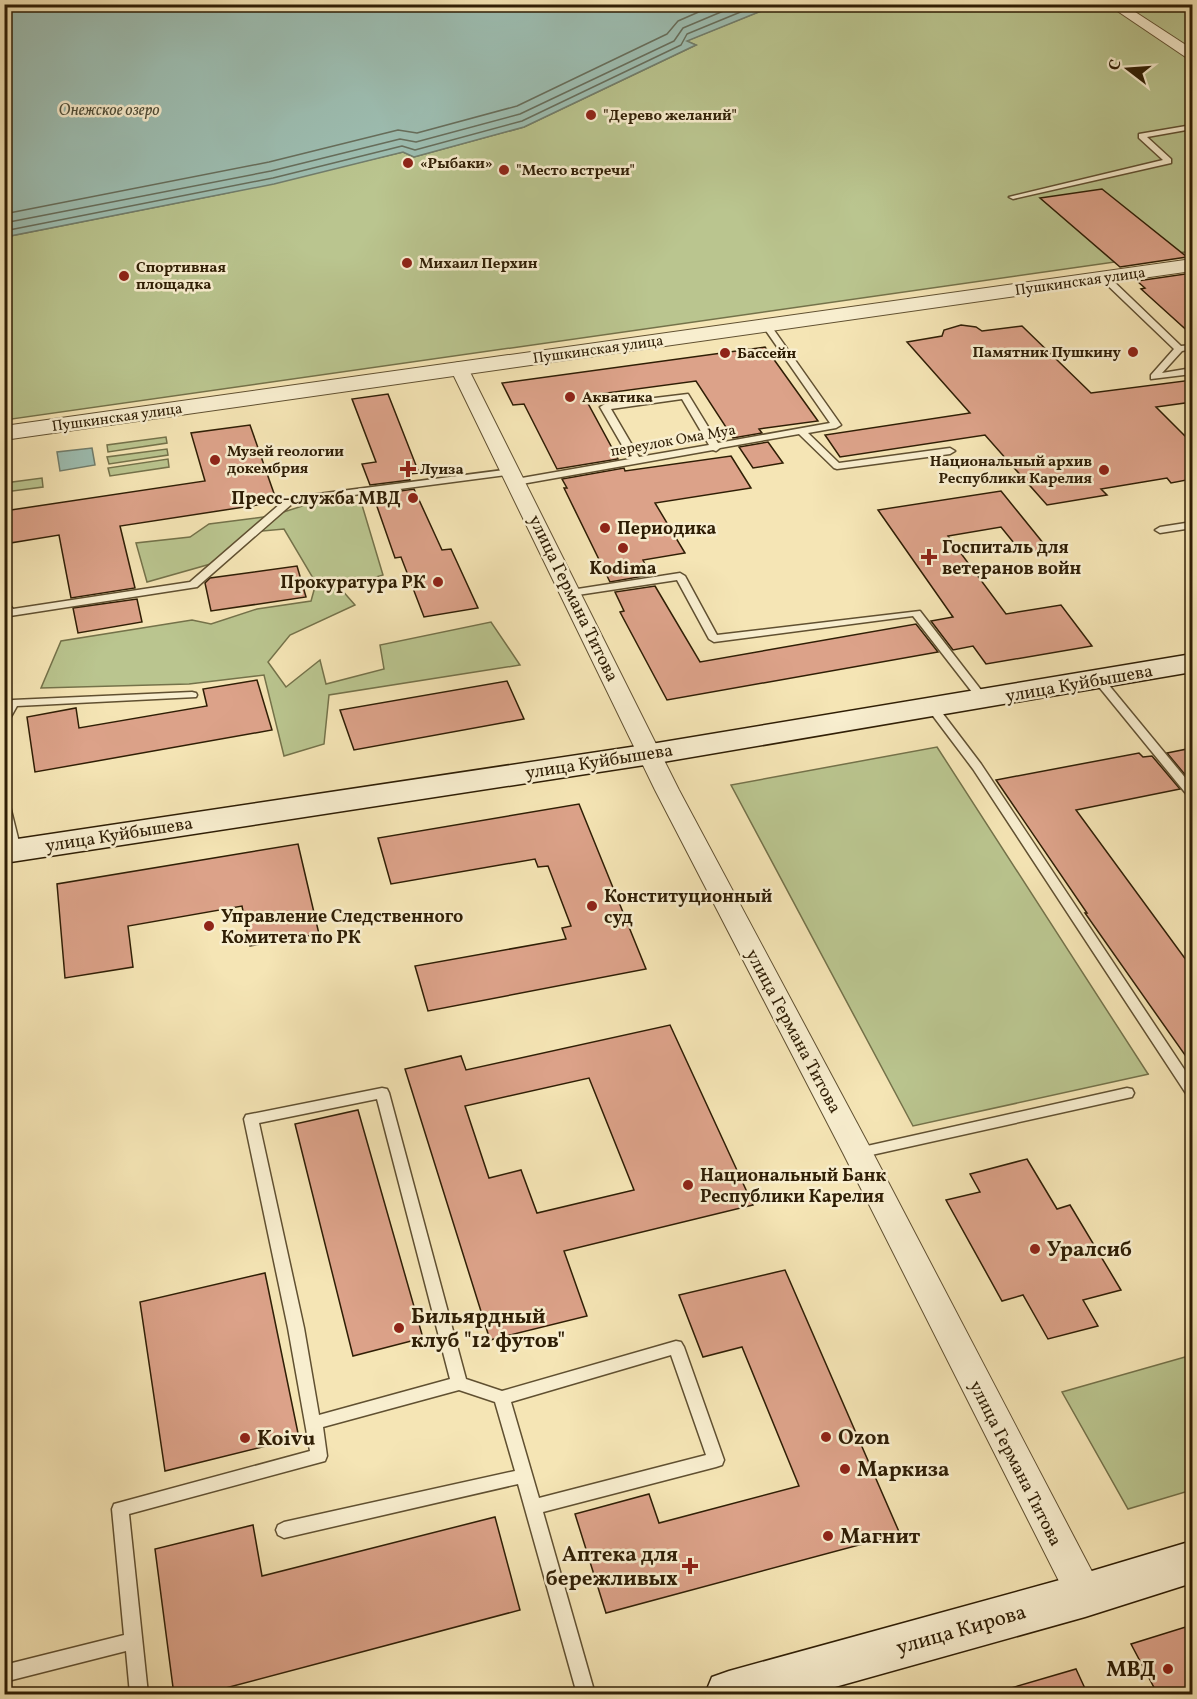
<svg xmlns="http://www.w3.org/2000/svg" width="1197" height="1699" viewBox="0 0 1197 1699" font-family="Vollkorn,serif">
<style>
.green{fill:#bac58f;stroke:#74724a;stroke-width:1.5}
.water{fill:#9dbeb2;stroke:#717e6d;stroke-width:1.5}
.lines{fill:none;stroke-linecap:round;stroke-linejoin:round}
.shore{stroke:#666e5c;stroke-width:1.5}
.building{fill:#dca289;stroke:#2f1e05;stroke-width:1.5;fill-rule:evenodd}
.service-casing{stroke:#605031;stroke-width:3}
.minor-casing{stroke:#605031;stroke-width:2}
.tertiary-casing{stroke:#605031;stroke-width:2}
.secondary-casing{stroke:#2f1e05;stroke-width:3}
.service{fill:#f8eecf;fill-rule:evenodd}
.minor{fill:#f8eecf;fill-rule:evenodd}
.tertiary{fill:#f8eecf;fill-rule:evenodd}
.secondary{fill:#f8eecf;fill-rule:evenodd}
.poi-dot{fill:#8f2418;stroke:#f8eecf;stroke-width:2}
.labels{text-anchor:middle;stroke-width:5;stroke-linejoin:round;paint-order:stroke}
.far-poi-label{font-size:15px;font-weight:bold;fill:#2f1e05;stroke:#f8eecf;text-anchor:start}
.far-street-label{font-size:15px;fill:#2f1e05;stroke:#f8eecf}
.far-water-label{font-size:16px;font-style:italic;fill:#504e39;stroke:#f8eecf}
.poi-label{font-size:18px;font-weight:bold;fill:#2f1e05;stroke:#f8eecf;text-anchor:start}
.street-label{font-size:18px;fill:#2f1e05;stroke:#f8eecf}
.near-poi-label{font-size:21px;font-weight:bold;fill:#2f1e05;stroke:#f8eecf;text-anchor:start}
.near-street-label{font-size:21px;fill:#2f1e05;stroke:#f8eecf}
</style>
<rect width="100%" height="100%" fill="#f5e5b5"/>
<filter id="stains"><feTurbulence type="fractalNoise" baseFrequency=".00333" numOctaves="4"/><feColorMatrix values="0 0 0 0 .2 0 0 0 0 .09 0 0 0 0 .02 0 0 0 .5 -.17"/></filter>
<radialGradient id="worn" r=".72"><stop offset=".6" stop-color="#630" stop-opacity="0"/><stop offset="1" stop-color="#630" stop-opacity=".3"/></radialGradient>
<g class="green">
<polygon points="776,5 1192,5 1192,251 5,420 5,237 227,193 403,152 414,157 524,127 696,45 686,41"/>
<polygon points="166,437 167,443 108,452 107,445"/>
<polygon points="167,449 168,455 109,464 107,457"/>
<polygon points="168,459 169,467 110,476 108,468"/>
<polygon points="42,478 43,487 5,492 5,483"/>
<polygon points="337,495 362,505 383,575 340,588 355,605 290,635 268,662 286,687 320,660 326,684 384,669 380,645 491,622 520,665 329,695 324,744 284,756 264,675 189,684 41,688 61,641 192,620 211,624 257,609 311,601 316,583 284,529 250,532 214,563 147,582 136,543 190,537 209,524 271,516"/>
<polygon points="937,747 1148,1074 1149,1074 913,1126 731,785"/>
<polygon points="1192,1355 1192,1490 1128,1509 1062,1392"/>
</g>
<g class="water">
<polygon points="4,5 5,4 776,5 687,41 696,45 524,127 414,157 403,152 274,184 5,237"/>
<polygon points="92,448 95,465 60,471 57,452"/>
</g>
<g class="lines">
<g class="shore">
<polyline points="4,214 269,162 398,130 417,133 517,106 667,34 678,21 717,4"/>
<polyline points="4,223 271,171 400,139 416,142 520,114 674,41 683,28 740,4"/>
<polyline points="4,231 273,178 402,146 415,150 522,121 681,45 687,34 760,4"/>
</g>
</g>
<g class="building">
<polygon points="1102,189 1187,257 1120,267 1040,198"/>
<polygon points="1192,273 1192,335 1141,289 1145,288 1137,281"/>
<polygon points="961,325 976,327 982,331 1022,326 1091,393 1192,380 1192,402 1156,407 1192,443 1192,479 1171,483 1167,478 1101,489 1107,495 1047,505 985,435 840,457 825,435 970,413 907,342 942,336 944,330"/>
<polygon points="765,347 818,421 759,429 762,433 733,438 696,381 584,396 618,459 557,469 524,404 513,405 502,383"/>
<polygon points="388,394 419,473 408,474 410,480 370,485 362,464 376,462 352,399"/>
<polygon points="250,425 277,502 120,526 135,588 71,598 59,535 4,544 4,511 205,481 191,433"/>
<polygon points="768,442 783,463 753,468 739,447"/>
<polygon points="731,456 751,488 655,503 685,553 643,560 650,575 610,582 564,488 567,488 562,479 624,468 625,471"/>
<polygon points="414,489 442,550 451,549 478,608 424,617 401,557 395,558 373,495"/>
<polygon points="1001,491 1048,549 1022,553 1001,527 948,536 1006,614 1061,605 1092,646 986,664 973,646 953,650 931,621 953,617 878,510"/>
<polygon points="297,566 306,597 211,611 205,583 210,578"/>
<polygon points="655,586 700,662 916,624 938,652 667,700 620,612 624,611 615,592"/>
<polygon points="137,599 142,622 78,633 73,608"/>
<polygon points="257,680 272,730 35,772 27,717 76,708 79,728 207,706 203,689"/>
<polygon points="507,681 524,719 354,750 340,710"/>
<polygon points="1192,748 1192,783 1167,753"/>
<polygon points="1139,753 1143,757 1152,756 1180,789 1076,810 1192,968 1192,1065 1085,913 1087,913 996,780"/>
<polygon points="579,804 646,969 428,1011 415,966 566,939 562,928 571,926 548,866 538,867 535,859 391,884 378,838"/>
<polygon points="298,844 319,934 250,946 242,906 128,926 133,967 65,978 57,884"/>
<path d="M670 1025 753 1205 564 1251 587 1316 490 1340 405 1069 461 1056 466 1070ZM589 1078 634 1190 537 1213 521 1170 489 1178 465 1106Z"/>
<polygon points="358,1110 423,1338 353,1356 295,1124"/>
<polygon points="1027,1159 1057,1209 1070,1205 1121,1290 1083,1300 1098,1326 1048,1339 1023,1295 1002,1301 946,1200 980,1192 970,1174"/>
<polygon points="785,1270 900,1534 606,1613 575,1514 649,1494 659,1523 799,1486 742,1347 703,1357 679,1295"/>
<polygon points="265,1273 299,1438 165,1471 140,1302"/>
<polygon points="495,1517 520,1610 199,1695 174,1695 155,1549 253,1525 262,1576"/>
<polygon points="1192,1625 1192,1695 1158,1695 1131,1644"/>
<polygon points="1076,1669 1088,1695 1012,1695 1011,1688"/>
</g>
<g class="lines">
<defs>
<g id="service">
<polygon points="1192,125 1192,129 1147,137 1171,159 1171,163 1013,199 1009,197 1163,160 1139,138 1139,134"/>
<polygon points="1101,275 1107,275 1181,346 1192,345 1192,349 1182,351 1162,373 1192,368 1192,374 1151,379 1151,375 1174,349 1101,279"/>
<path d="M766 322 769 323 841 425 836 428 808 433 839 463 950 448 955 451 950 454 837 469 834 468 799 434 720 448 716 451 713 450 516 485 511 482 516 479 630 459 600 407 605 404 688 394 718 443 830 423 762 325ZM682 399 709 445 639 457 611 409Z"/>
<polygon points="511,469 516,472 514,474 293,503 197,587 10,616 4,613 4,602 8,603 13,609 190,582 287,498"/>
<polygon points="1192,522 1192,528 1160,533 1155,530 1160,527"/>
<polygon points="680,573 685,576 717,635 920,611 988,699 983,702 979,701 913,616 714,642 709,639 677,580 571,596 566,593 571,590"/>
<polygon points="1099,677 1103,678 1192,786 1192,797 1188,796 1095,682 1094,680"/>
<polygon points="192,692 196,693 197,695 196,697 17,706 8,722 4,723 4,709 9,701 13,700"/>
<polygon points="933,705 937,706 981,764 1192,1081 1192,1096 1187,1095 973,769 927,708"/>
<polygon points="4,802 10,806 21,850 15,854 9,850 4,832"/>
<path d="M382 1088 387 1089 389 1093 466 1379 502 1391 676 1341 681 1342 684 1347 724 1460 722 1465 716 1467 543 1512 595 1694H577L518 1484 284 1538 278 1535 276 1530 278 1525 284 1522 515 1471 495 1402 459 1390 323 1427 327 1456 325 1461 129 1514 148 1694H130L126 1651 4 1682V1665L124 1635 112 1509 114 1504 310 1451 288 1328 244 1119 246 1115 251 1114ZM377 1099 450 1379 319 1415 304 1328 259 1123ZM671 1355 706 1455 539 1498 511 1402Z"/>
<polygon points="1127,1088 1132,1089 1134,1093 1132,1097 858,1158 853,1157 851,1153 853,1149 858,1148"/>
</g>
<g id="minor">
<polygon points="1107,4 1123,4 1192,49 1192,59 1187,58"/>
<polygon points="459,362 466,364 679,790 873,1153 1098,1583 1103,1595 1098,1607 1085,1612 1072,1607 843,1153 655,790 450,368 452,364"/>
</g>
<polygon id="tertiary" points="1192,259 1192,271 4,440 4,426"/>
<g id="secondary">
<polygon points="1192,654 1192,672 651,764 4,863 4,841 651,744"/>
<polygon points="1192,1541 1192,1583 1085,1617 810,1694 705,1694 712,1677 729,1671 1085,1573"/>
</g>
</defs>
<use href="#service" class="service-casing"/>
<use href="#minor" class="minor-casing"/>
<use href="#tertiary" class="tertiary-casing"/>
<use href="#secondary" class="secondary-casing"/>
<use href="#service" class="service"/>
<use href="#minor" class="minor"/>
<use href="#tertiary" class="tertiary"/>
<use href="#secondary" class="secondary"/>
</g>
<g class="poi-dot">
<circle cx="591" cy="115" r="6"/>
<circle cx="408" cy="163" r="6"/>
<circle cx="504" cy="170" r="6"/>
<circle cx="407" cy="263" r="6"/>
<circle cx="124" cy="276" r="6"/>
<circle cx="1133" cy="352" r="6"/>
<circle cx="725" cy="353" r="6"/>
<circle cx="570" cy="397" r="6"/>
<circle cx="215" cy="460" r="6"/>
<path d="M405 460h6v6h6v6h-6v6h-6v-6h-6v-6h6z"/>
<circle cx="1104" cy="470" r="6"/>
<circle cx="413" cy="498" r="6"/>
<circle cx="605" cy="528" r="6"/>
<circle cx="623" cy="548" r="6"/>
<path d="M926 548h6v6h6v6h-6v6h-6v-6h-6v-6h6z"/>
<circle cx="438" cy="582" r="6"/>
<circle cx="592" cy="906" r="6"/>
<circle cx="209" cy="926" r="6"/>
<circle cx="688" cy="1185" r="6"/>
<circle cx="1035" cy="1249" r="6"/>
<circle cx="399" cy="1328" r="6"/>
<circle cx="826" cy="1437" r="6"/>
<circle cx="245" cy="1438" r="6"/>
<circle cx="845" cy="1469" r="6"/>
<circle cx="828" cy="1536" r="6"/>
<path d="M687 1557h6v6h6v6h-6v6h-6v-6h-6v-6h6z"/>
<circle cx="1168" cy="1669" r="6"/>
</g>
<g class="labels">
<g class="far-poi-label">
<text x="603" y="120">"Дерево желаний"</text>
<text x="420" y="168">«Рыбаки»</text>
<text x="516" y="175">"Место встречи"</text>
<text x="419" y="268">Михаил Перхин</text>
<text x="136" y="272">Спортивная<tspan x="136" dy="17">площадка</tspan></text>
<text x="1121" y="357" text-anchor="end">Памятник Пушкину</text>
<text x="737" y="358">Бассейн</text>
<text x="582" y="402">Акватика</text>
<text x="227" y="456">Музей геологии<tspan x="227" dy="17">докембрия</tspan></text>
<text x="1092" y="466" text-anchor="end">Национальный архив<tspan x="1092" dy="17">Республики Карелия</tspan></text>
<text x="420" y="474">Луиза</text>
</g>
<g class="far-street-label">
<text transform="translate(1080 281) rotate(-8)" y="5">Пушкинская улица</text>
<text transform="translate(598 349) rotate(-8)" y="5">Пушкинская улица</text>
<text transform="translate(117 417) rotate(-8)" y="5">Пушкинская улица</text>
<text transform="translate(673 440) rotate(-10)" y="5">переулок Ома Муа</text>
</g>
<g class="far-water-label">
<text x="109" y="115">Онежское озеро</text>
</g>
<g class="poi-label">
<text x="401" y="504" text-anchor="end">Пресс-служба МВД</text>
<text x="617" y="534">Периодика</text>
<text x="942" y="553">Госпиталь для<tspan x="942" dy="21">ветеранов войн</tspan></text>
<text x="623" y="574" text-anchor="middle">Kodima</text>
<text x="426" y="588" text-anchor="end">Прокуратура РК</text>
<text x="604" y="902">Конституционный<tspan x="604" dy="21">суд</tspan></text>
<text x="221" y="922">Управление Следственного<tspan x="221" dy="21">Комитета по РК</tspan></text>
<text x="700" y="1181">Национальный Банк<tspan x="700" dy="21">Республики Карелия</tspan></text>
</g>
<g class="street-label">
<text transform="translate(574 598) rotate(64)" y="6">улица Германа Титова</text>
<text transform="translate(1079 683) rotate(-10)" y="6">улица Куйбышева</text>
<text transform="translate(599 761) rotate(-9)" y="6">улица Куйбышева</text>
<text transform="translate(119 834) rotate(-9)" y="6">улица Куйбышева</text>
<text transform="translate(794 1031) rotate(62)" y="6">улица Германа Титова</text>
<text transform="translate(1016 1463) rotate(63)" y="6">улица Германа Титова</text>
</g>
<g class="near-poi-label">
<text x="1047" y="1256">Уралсиб</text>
<text x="411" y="1323">Бильярдный<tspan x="411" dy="24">клуб "12 футов"</tspan></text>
<text x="838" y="1444">Ozon</text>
<text x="257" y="1445">Koivu</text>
<text x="857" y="1476">Маркиза</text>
<text x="840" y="1543">Магнит</text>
<text x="678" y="1561" text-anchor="end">Аптека для<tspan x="678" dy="24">бережливых</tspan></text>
<text x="1156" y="1676" text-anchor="end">МВД</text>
</g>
<g class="near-street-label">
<text transform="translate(961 1629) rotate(-16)" y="7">улица Кирова</text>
</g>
</g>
<rect width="1197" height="1699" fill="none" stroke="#f5e5b5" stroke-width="24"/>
<rect x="6" y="6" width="1185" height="1687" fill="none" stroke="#2f1e05" stroke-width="3"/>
<rect x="12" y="12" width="1173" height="1675" fill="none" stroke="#2f1e05" stroke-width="1.5"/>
<g transform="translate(1128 69) rotate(287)" stroke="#f8eecf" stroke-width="4.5" paint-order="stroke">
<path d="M0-4.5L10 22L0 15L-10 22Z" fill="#2f1e05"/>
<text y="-9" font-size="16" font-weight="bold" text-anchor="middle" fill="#2f1e05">С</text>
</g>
<rect width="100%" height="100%" filter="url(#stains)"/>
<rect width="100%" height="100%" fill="url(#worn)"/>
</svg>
